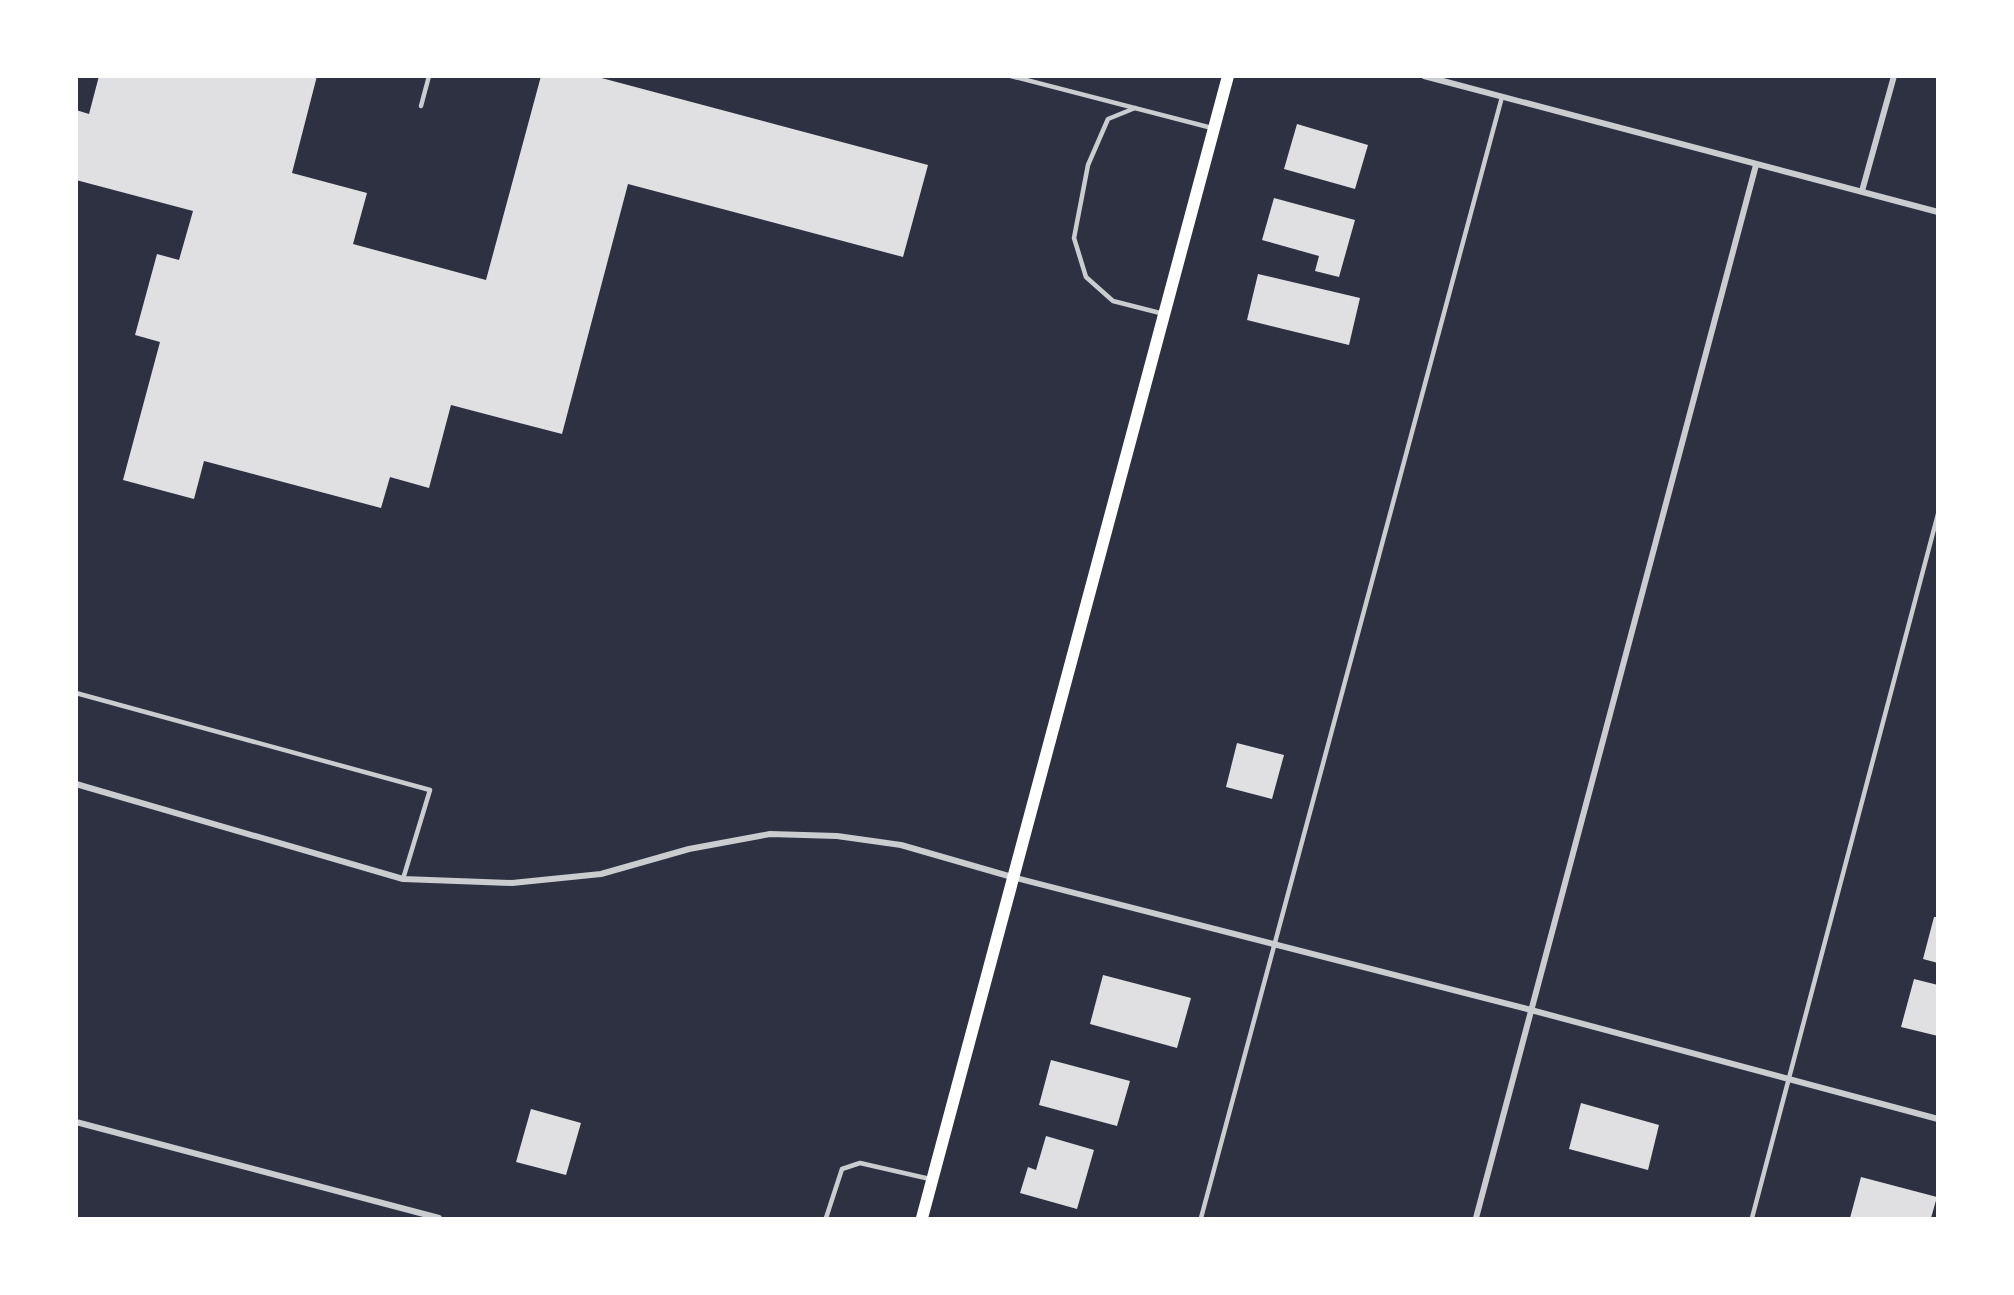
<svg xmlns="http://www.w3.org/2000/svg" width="2014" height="1295" viewBox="0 0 2014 1295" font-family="'PT Sans',sans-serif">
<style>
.building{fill:#e0e0e3}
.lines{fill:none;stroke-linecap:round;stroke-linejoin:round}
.service{stroke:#caccd0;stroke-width:4.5}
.minor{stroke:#caccd0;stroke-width:6}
.secondary{stroke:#fff;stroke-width:12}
</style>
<rect width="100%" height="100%" fill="#2d3142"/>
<g class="building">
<polygon points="99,76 317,76 292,173 367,193 353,244 486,280 541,76 594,76 928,165 903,257 628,184 562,434 451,405 429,488 390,477 381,508 204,461 194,499 123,480 160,342 135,335 157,254 179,260 193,211 76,180 76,110 89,114"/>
<polygon points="1297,124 1368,145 1355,189 1284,169"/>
<polygon points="1274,198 1355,220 1339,277 1315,271 1319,256 1262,240"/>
<polygon points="1258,274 1360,298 1349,345 1247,320"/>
<polygon points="1237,743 1284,755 1272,799 1226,787"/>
<polygon points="1934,917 1938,917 1938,963 1923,959"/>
<polygon points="1103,975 1191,998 1177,1048 1090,1024"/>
<polygon points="1914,979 1938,985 1938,1036 1901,1027"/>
<polygon points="1051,1060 1130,1081 1117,1126 1039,1105"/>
<polygon points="1581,1103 1659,1125 1648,1170 1569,1149"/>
<polygon points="531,1109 581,1123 566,1175 516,1162"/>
<polygon points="1046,1136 1094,1150 1077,1209 1020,1193 1028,1167 1036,1170"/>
<polygon points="1861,1177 1937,1197 1931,1218 1850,1218"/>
</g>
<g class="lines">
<g class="service">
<polyline points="1011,76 1212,128"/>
<polyline points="421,106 429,76"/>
<polyline points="1135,108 1108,119 1088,165 1074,238 1086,277 1113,301 1164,314"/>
<polyline points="76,693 430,790 403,879"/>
<polyline points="826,1218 842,1169 860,1163 930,1179"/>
<polyline points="1201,1218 1502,97"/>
<polyline points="1752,1218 1938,514"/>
</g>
<g class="minor">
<polyline points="1424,76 1938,212"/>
<polyline points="1862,191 1894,76"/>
<polyline points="76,784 403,879 512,883 601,874 689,849 770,834 837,836 901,845 1012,877 1531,1010 1938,1119"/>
<polyline points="76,1122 439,1218"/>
<polyline points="1476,1218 1756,165"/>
</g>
<polyline class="secondary" points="922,1218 1228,76"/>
</g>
<rect width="2014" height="1295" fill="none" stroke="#ffffff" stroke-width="156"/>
</svg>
